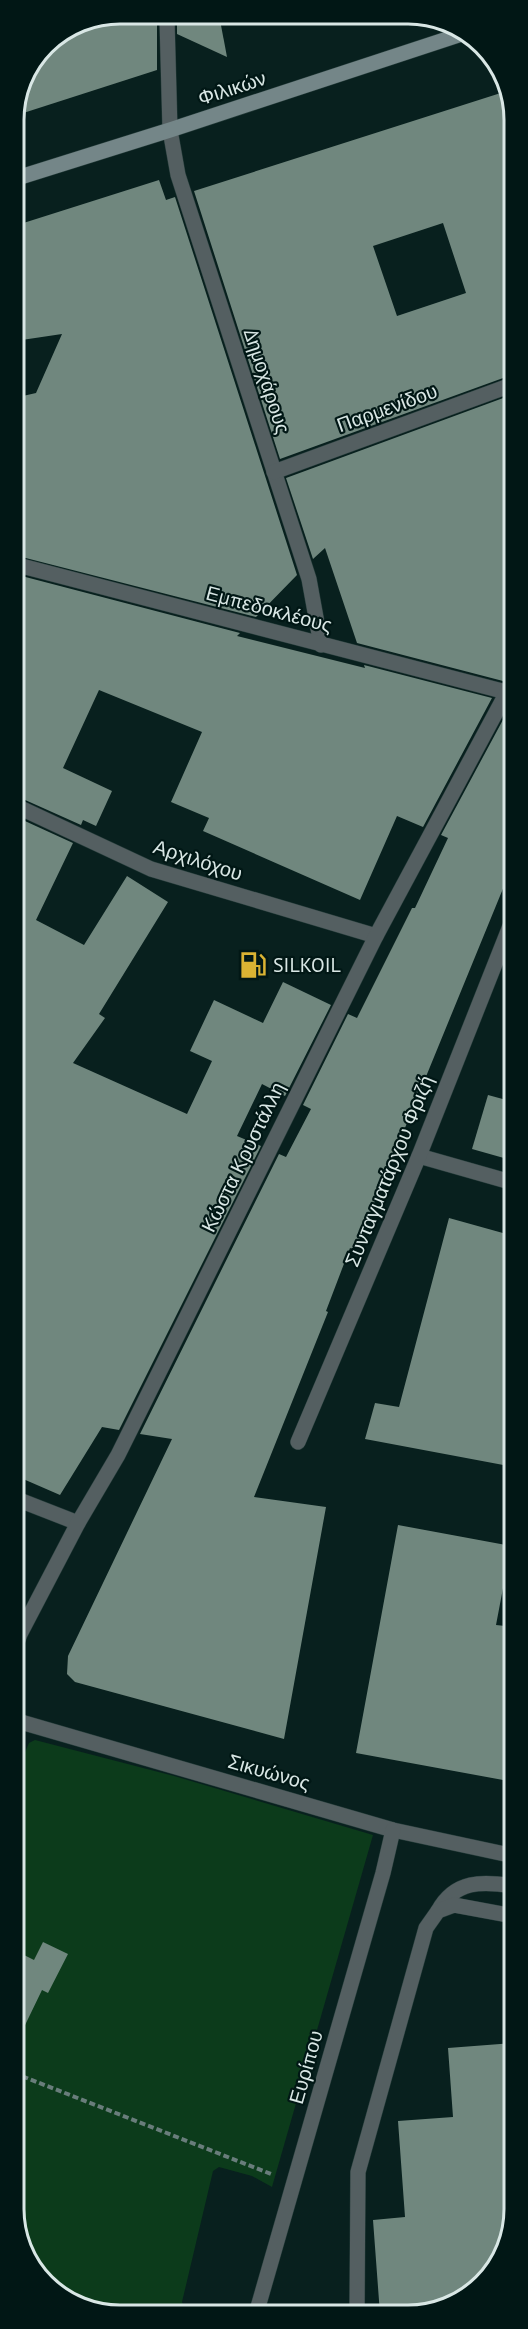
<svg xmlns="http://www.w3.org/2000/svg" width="528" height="2329" viewBox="0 0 528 2329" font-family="'PT Sans',sans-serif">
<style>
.green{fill:#0c3b1b}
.building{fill:#70877e;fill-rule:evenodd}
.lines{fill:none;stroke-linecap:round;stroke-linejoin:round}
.lane-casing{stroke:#253c3a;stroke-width:16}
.street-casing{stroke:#253c3a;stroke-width:16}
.secondary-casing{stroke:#253c3a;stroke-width:16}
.path{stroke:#697d7b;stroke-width:4;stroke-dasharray:6 3;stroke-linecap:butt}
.lane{stroke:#545f61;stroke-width:15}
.street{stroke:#545f61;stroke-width:15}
.secondary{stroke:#748688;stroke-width:15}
.labels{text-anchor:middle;stroke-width:4.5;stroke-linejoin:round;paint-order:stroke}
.street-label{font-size:20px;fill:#d9e7e5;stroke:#011715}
.poi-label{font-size:20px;fill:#d9e7e5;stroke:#011715;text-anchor:start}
.rim{fill:none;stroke:#d9e7e5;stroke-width:3}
</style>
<rect width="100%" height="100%" fill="#08201e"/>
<polygon class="green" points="35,1740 174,1776 373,1835 272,2187 252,2176 219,2167 213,2171 182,2302 187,2314 99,2313 40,2279 14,2223 14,1778 29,1743"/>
<g class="building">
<polygon points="177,20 220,20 227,57 177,34"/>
<polygon points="80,21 157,21 157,70 14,116 45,44"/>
<path d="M507 91 514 106V374L280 459 194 191ZM443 223 466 293 397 316 373 246Z"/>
<polygon points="159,180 166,200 175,197 297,575 256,617 14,555 14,398 36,393 62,334 15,341 14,226"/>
<polygon points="514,394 514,673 510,674 503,681 357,643 325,548 313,559 286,478"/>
<polygon points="14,574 240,633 237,636 365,668 364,665 492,698 423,827 397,816 360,900 203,831 209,818 171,802 202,732 99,690 63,768 112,791 96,826 83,820 81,825 14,795"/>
<polygon points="512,703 514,704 514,854 508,867 511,869 355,1250 350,1248 326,1311 328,1312 254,1497 326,1507 284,1739 75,1682 67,1674 68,1656 172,1439 140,1434 279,1154 286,1157 311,1109 303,1105 348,1014 357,1018 412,908 415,908 448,838 441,835"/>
<polygon points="14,816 73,843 36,920 84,945 127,876 168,902 99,1014 105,1018 73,1063 187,1114 212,1061 190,1051 214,1000 263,1023 283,982 331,1005 285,1096 262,1084 237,1136 261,1146 119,1430 102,1427 60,1495 14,1475"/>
<polygon points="488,1095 514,1102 514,1161 472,1149"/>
<polygon points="449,1218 514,1236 514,1467 365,1439 375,1403 399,1407"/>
<polygon points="398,1525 511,1546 496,1625 514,1627 514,1782 356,1753"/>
<polygon points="43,1942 68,1954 48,1993 42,1990 14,2048 14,1950 34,1960"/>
<polygon points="514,2043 514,2216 484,2284 422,2315 380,2314 373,2220 405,2217 398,2121 453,2117 448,2048"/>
</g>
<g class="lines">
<defs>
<g id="lane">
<polyline points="419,1156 514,1183"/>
<polyline points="298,1442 419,1156 514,916"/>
<path d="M438 1911C455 1880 482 1881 514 1886"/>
<polyline points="357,2314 358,2172 426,1928 438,1911 454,1905 514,1916"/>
</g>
<g id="street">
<polyline points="167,20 170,130 178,175 309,579 321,645"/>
<polyline points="274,472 514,384"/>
<polyline points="14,564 514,694"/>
<polyline points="14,805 151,869 376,936"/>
<polyline points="14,1498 78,1523"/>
<polyline points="14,1651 20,1634 78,1523 118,1455 376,936 507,692 514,683"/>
<polyline points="14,1720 393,1830 514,1856"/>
<polyline points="256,2314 383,1873 393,1830"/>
</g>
<polyline id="secondary" points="14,179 170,130 462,34"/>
</defs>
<use href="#lane" class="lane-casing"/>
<use href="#street" class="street-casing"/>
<use href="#secondary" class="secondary-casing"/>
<polyline class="path" points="14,2073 271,2174"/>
<use href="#lane" class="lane"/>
<use href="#street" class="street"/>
<use href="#secondary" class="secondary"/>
</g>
<defs>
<symbol id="fuel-bare" viewBox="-9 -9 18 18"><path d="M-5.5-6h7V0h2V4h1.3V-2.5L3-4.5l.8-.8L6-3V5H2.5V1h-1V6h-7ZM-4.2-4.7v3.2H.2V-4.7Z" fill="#dab333" stroke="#011715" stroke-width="2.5" paint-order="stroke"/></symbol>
</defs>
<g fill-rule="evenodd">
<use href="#fuel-bare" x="234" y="946" width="38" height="38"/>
</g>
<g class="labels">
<g class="street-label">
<text transform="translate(232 88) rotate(-18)" y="7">Φιλικών</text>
<text transform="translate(267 381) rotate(72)" y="7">Δημοχάρους</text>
<text transform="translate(387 408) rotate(-20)" y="7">Παρμενίδου</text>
<text transform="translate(269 609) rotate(15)" y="7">Εμπεδοκλέους</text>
<text transform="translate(198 860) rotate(18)" y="7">Αρχιλόχου</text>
<text transform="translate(243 1157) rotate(-64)" y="7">Κώστα Κρυστάλλη</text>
<text transform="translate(389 1171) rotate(-68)" y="7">Συνταγματάρχου Φριζή</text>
<text transform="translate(269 1772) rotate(16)" y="7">Σικυώνος</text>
<text transform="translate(306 2067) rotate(-74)" y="7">Ευρίπου</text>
</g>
<g class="poi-label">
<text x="273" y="972">SILKOIL</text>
</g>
</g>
<path d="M0 0H528V2329H0ZM120 24H408A96 96 0 0 1 504 120V2209A96 96 0 0 1 408 2305H120A96 96 0 0 1 24 2209V120A96 96 0 0 1 120 24Z" fill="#011715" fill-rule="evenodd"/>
<path class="rim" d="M120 24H408A96 96 0 0 1 504 120V2209A96 96 0 0 1 408 2305H120A96 96 0 0 1 24 2209V120A96 96 0 0 1 120 24Z"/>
</svg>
